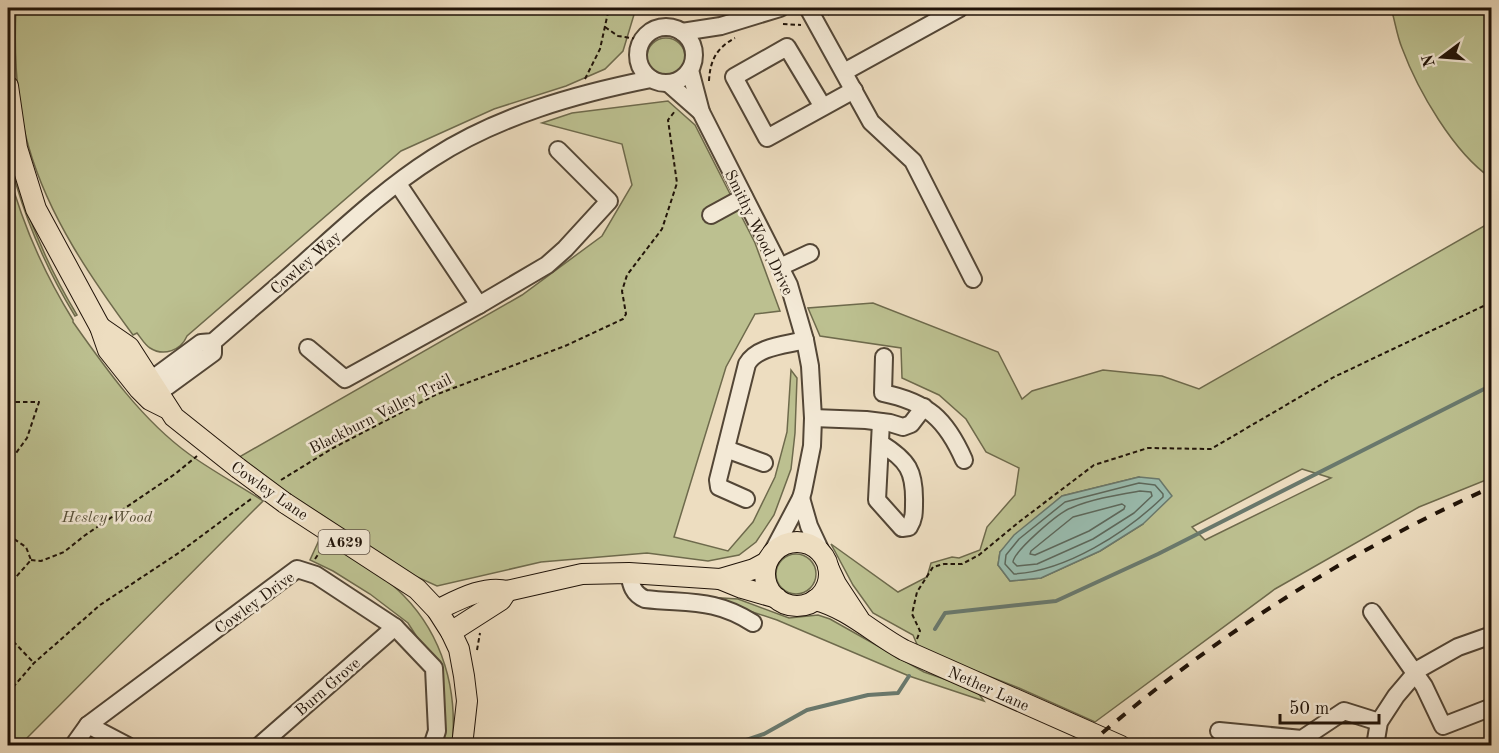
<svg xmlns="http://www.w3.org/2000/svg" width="1499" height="753" viewBox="0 0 1499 753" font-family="'Old Standard TT',serif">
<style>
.green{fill:#bcc090;stroke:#6e6a4c;stroke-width:1.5;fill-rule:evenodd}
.water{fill:#99bcaf;stroke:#69786c;stroke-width:1.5}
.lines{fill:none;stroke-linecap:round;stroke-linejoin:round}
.shore{stroke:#5c685c;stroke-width:1.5}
.stream{stroke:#69786c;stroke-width:4}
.minor-casing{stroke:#534636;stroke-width:20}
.major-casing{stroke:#201308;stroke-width:22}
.path{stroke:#201308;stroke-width:2;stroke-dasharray:4.5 3;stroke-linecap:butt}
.minor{stroke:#f3e9d6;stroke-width:16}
.major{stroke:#edddc0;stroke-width:20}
.rail{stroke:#201308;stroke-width:4;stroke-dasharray:10 10;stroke-linecap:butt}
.major-bridge-casing{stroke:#201308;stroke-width:22;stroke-linecap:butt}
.major-bridge{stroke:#edddc0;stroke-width:20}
.labels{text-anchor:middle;stroke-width:5;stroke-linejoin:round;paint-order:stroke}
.shield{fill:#f3e9d6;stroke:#5f5346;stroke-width:1.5}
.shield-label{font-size:15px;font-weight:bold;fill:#201308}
.street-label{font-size:16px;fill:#201308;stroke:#f3e9d6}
.park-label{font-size:16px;font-style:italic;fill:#575038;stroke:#f3e9d6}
</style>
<rect width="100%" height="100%" fill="#edddc0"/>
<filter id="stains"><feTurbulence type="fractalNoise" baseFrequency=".00333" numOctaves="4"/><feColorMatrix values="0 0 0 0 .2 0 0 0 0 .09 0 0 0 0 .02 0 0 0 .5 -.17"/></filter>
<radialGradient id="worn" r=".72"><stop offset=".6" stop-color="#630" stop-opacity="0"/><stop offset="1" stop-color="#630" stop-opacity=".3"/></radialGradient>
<g class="green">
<path d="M16 8H636L623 51 605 69 566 86 494 109 401 151 187 336C181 350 164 357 150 348 145 345 141 338 137 333L133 335C91 278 49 217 29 148 16 104 14 53 16 8Z"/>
<path d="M1391 8H1491V178C1454 153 1418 91 1402 48 1397 36 1395 21 1391 8Z"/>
<circle cx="666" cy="57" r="19"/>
<polygon points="668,101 695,125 755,243 780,311 755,314 726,367 674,537 728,551 753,522 775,477 787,432 791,370 797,378 795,433 791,469 774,515 756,542 739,555 708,561 647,553 541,562 437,586 375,558 234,460 522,295 602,236 632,185 622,144 542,123 572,113"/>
<path d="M8 144C21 205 45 262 77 315L75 316C50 275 30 231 16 184 12 171 8 158 8 144Z"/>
<path d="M8 170C22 224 44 273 73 320V322C106 369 142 420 189 454 212 471 239 485 263 501L19 746 8 745Z"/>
<path d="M1491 222V478L1419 507 1275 589 1095 722 1019 688 919 649 913 635 873 613 853 585 831 544 898 592 927 577 931 563 952 557 959 558 980 550 987 527 1015 495 1019 468 986 452 966 419 939 395 902 378 901 348 820 336 808 308 873 303 998 352 1022 399 1032 391 1103 370 1162 376 1199 389ZM1302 469 1331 478 1205 540 1192 527ZM1139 477 1143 524 1100 551 1041 578 1010 581 998 565 1000 552 1062 496Z"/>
<path d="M320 538C348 556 381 572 404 596 443 636 458 691 452 745H433L426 651 408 623 370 594 333 571 310 560Z"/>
<circle cx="796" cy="574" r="20"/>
<polygon points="707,597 738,599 789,618 818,615 830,619 924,672 976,690 984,701 909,676 777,620"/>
</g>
<polygon class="water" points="1139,477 1159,479 1172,496 1143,524 1100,551 1041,578 1010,581 998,565 1000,552 1014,535 1062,496"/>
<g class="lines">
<g class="shore">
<path d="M1139 483 1155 485 1163 494V497C1126 533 1066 571 1014 574L1005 564 1006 555 1019 539 1065 502Z"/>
<path d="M1140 491 1151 492 1152 496 1134 513 1093 539 1037 564 1017 566 1013 562C1014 551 1059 512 1071 508 1092 499 1117 495 1140 491Z"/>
<polygon points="1122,504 1125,506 1124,509 1089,531 1035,555 1030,554 1031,551 1073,517"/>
</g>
<g class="stream">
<polyline points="935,629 945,613 1056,601 1158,554 1492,385"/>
<polyline points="729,746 764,734 807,710 868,695 898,693 909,676"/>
</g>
<defs>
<g id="minor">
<polyline points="808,8 871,122 913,161 973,279"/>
<circle cx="666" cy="55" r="28"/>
<polyline points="682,32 721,26 780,8"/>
<polyline points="690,70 701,112 789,285 805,340 810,366 813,418 812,446 803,491 801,498 772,553"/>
<polyline points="844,72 960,8"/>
<polyline points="668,83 701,112"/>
<polyline points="823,107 787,47 734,77 767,138 854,90"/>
<polyline points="398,184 479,305"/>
<polyline points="711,215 744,197"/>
<polyline points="780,267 810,253"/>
<polyline points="308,348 345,379 479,305 547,265 565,249 609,201 558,150"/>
<path d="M884 357 883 393C927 402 946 419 964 460"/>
<path d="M140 388 201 343 213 342C246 313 280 285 313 255 351 221 389 186 433 158 498 116 576 94 651 79"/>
<polyline points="150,399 213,353 213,342"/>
<polyline points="813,418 866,420 890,423 903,427 911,424 924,407"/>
<path d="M880 443C908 460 915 471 914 504 914 513 914 519 909 527L902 528 877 500 881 422"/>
<polyline points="726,449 764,463"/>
<polyline points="801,498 809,526 824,558"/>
<path d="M746 499 719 487 718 480 747 364C757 346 787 345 805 340"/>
<path d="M629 573C631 585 633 594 645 599 688 604 714 598 753 623"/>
<polyline points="1372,612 1424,686 1443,726 1492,707"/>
<polyline points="88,725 128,746"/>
<polyline points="1219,731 1302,739 1344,711 1379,722"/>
<polyline points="73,746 88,725 297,569 316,575 395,627 434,668 437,731 432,746"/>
<polyline points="259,746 395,627"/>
<polyline points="1375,746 1379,722 1396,696 1419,669 1458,647 1492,635"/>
</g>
<g id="major">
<polyline points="8,86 17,148 36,209 100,327 108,350 139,389 150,400 166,408"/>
<polyline points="100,327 129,347 174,417 238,468"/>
<polyline points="285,503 417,589 437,610 451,632 459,649 464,676 467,701 462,746"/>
<circle cx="797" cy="574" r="32"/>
<polyline points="828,567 836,584 859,619"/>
<polyline points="720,579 742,588 777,598"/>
<path d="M815 600C848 608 874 634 904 650L1121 746"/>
<path d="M437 610C458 600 484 585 507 591L582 574 629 573 720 579 754 569 767 562"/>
<polyline points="451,632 501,600 507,591"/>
</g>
</defs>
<use href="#minor" class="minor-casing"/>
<use href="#major" class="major-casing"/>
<g class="path">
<polyline points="828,15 831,8"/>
<polyline points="783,24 801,25"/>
<polyline points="605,27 618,36 643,40"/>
<polyline points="585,79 600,49 609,8"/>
<path d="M709 81C710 61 716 48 735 38"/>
<polyline points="8,402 39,402 27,438 8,464"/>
<polyline points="281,480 333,448 435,395 565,346 623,319 626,314 622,291 627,275 662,229 677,183 668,120 675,111"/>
<polyline points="8,535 26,547 31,560 8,586"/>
<polyline points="315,559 324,546"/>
<polyline points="31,560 41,561 64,552 84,536 175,474 197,456"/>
<polyline points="782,613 806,613"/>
<polyline points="8,636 34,663"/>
<polyline points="917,639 920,631 912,614 917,592 933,567 944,564 962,564 979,555 1019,522 1094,465 1148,448 1211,449 1334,377 1492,302"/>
<polyline points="477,650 480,633"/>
<polyline points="8,693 34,663 100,605 180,552 251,499"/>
</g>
<use href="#minor" class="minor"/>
<use href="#major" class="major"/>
<path class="rail" d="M1087 746C1209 640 1344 553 1492 487"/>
<defs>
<polyline id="major-bridge" points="238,468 285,503"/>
</defs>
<use href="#major-bridge" class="major-bridge-casing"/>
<use href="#major-bridge" class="major-bridge"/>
</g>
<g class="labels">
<rect class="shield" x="318.5" y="530" width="51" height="24" rx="4.5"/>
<g class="shield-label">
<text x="344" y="547">A629</text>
</g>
<g class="street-label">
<text transform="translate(760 232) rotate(64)" y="6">Smithy Wood Drive</text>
<text transform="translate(305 262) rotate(-41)" y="6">Cowley Way</text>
<text transform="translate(380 413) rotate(-27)" y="6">Blackburn Valley Trail</text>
<text transform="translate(270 490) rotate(35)" y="6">Cowley Lane</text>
<text transform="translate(254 602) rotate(-36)" y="6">Cowley Drive</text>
<text transform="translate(327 686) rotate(-41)" y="6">Burn Grove</text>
<text transform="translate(989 688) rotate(24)" y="6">Nether Lane</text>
</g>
<g class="park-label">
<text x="107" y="522">Hesley Wood</text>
</g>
</g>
<rect width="1499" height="753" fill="none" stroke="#edddc0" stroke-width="30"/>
<rect x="9" y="9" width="1481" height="735" fill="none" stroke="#201308" stroke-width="3"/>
<rect x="15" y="15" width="1469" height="723" fill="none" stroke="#201308" stroke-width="1.5"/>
<g transform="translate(1442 57) rotate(254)" stroke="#f3e9d6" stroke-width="4.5" paint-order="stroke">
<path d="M0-4.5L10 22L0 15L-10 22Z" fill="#201308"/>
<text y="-9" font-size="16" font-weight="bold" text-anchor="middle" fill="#201308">N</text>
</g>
<path d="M1280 714v9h99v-9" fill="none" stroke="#201308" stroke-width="3"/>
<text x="1289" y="714" font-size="18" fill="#201308" stroke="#f3e9d6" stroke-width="4.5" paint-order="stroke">50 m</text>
<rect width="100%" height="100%" filter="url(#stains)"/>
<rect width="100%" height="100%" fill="url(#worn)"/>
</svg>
